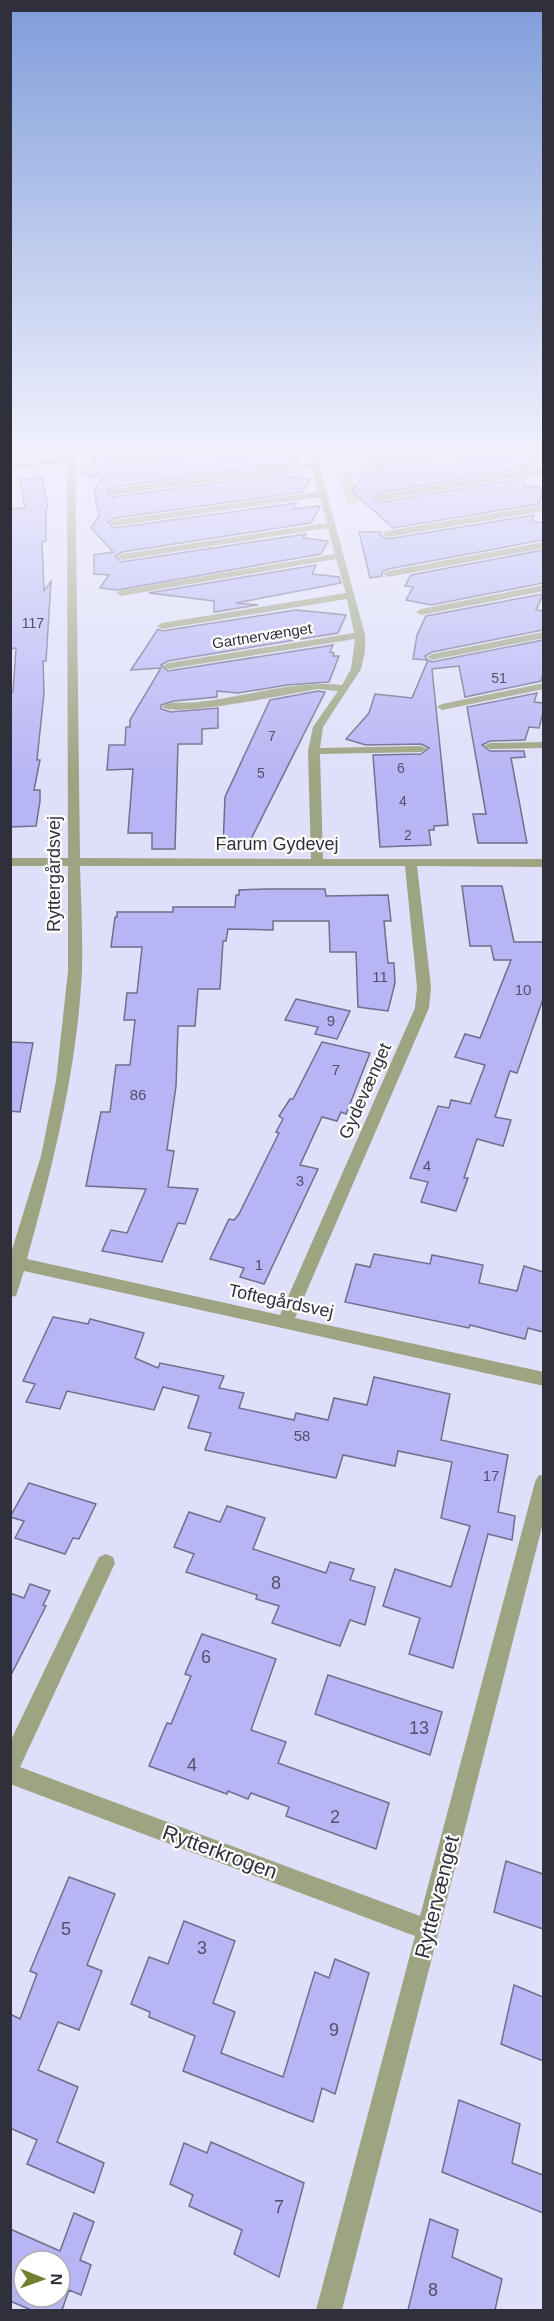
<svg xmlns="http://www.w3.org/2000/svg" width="554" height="2321" viewBox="0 0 554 2321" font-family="Helvetica,sans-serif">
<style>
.green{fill:#bcc793}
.building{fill:#b8b5f5;stroke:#706e8c;stroke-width:1.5;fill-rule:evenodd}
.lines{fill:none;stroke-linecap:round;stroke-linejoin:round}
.minor{fill:#9da481;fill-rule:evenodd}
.labels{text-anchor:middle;stroke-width:4.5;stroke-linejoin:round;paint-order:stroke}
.far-number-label{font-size:14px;fill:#52506a}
.far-street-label{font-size:15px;fill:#302f3c;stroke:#fff}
.number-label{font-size:15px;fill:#52506a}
.street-label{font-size:18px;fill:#302f3c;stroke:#fff}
.near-number-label{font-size:18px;fill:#52506a}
.near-street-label{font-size:21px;fill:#302f3c;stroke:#fff}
</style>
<rect width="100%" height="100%" fill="#dfdffa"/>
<polygon class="green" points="350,472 360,502 347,504 338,474"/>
<g class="building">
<polygon points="102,450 169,450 113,458 107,463 113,468 199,454 242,459 245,454 275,456 278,450 302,450 295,463 112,487 106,492 112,497 289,473 287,477 310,479 303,492 115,518 108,522 114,528 297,503 293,509 320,506 311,523 122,552 115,556 121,562 306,534 303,538 328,541 321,554 117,590 100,588 109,575 94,574 94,555 113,552 91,528 99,516 94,490 104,477 82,475"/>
<polygon points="379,450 416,450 414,454 371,463 377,469 418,461 454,466 457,461 467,462 469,458 481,460 483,456 507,459 510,452 536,455 531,467 379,493 373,498 378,503 525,478 522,485 543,488 543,492 539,504 393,528 352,491"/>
<polygon points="42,478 48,508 46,509 46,541 42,542 44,591 51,581 46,661 43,661 44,693 37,760 40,760 34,790 40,790 40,801 36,826 10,827 10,692 13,692 16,648 10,649 10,509 25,508 20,479"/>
<polygon points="534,515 531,521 543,523 543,540 388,569 382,572 382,576 370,578 359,532 381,532 380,535 387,539"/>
<polygon points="543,550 543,583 431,605 406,600 413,587 405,586 411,575"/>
<polygon points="316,565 312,574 339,577 341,583 236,603 258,605 214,612 214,601 149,593"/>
<polygon points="543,594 536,610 543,611 543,630 432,652 425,656 427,660 413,659 417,635 426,616"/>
<polygon points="296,610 346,615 338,633 168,661 161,665 168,671 333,645 330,652 334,653 333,656 339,656 329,682 287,685 238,693 217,691 217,697 174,701 161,705 161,709 171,712 218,708 218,728 202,729 202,744 178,744 175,849 152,849 152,833 128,833 133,769 107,770 109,745 125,745 126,727 130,727 130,720 161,668 131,670 158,629 162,631"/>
<polygon points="543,640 543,674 541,681 465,697 459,666 432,669 448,825 434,826 434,830 429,830 431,845 380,847 373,755 421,754 429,748 421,744 366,745 346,739 369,713 375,694 412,698 428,660 432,662"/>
<polygon points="318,691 325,692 247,847 223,847 225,797 270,700"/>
<polygon points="537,693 534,702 543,703 543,713 539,728 529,727 525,740 490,741 482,745 490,751 524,751 525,757 511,758 527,843 478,843 473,814 486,814 467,707"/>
<polygon points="462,886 502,886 514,942 543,942 543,999 517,1073 510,1071 495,1117 511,1120 503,1146 477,1139 464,1178 468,1178 456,1211 421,1202 428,1182 410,1178 438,1106 449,1108 451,1100 470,1104 485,1065 455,1057 465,1034 480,1038 511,960 494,960 491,946 470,946"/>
<polygon points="265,889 325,889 326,896 388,895 391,921 384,921 388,963 394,963 395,983 388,1011 358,1007 356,952 330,952 329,921 273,921 273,930 228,929 226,941 223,941 220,989 198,989 195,1026 178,1026 176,1086 167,1150 174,1151 168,1187 198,1189 185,1224 178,1223 162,1262 102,1251 111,1230 127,1233 146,1189 86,1186 101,1112 110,1112 116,1065 130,1065 135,1020 124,1020 127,993 137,993 142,947 111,947 115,917 117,917 117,912 173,912 173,907 235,907 236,895 239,895 239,890"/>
<polygon points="296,999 350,1011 337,1039 315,1034 318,1027 285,1020"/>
<polygon points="10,1042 33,1043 20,1112 10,1111"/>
<polygon points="322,1042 370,1053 346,1114 341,1112 337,1121 322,1117 300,1165 318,1169 264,1284 240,1277 244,1268 210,1259 229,1219 234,1220 239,1214 279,1133 276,1132 283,1119 279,1116 290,1099 293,1099"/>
<polygon points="374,1254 430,1264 432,1255 483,1265 479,1283 517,1291 524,1266 543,1272 543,1332 528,1328 525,1339 470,1325 469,1328 345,1302 356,1264 370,1267"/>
<polygon points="53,1317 88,1324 90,1319 144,1333 135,1358 158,1368 160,1363 224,1376 219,1388 244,1393 239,1408 294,1420 296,1413 328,1420 334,1398 367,1405 374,1377 450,1394 441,1440 508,1455 498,1512 515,1516 512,1540 488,1534 453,1668 409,1654 420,1618 383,1606 395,1569 451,1587 470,1526 441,1518 452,1462 398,1451 395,1466 343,1455 336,1478 205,1450 211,1433 188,1428 199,1396 163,1387 154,1410 67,1391 60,1409 26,1402 35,1384 23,1381"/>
<polygon points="29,1483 96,1504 79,1539 73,1538 65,1554 15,1538 24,1521 10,1517"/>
<polygon points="227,1506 265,1518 253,1549 326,1573 330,1562 354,1569 350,1580 375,1587 365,1625 350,1620 340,1646 272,1623 279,1606 256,1599 257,1595 186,1572 194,1554 174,1547 189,1512 220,1522"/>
<polygon points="30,1584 50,1591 43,1605 46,1606 10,1677 10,1593 24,1598"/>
<polygon points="202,1634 276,1659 251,1730 286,1742 278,1763 389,1803 376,1849 286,1816 289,1807 251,1793 248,1799 228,1791 227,1794 149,1766 167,1723 171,1724 191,1676 185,1674"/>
<polygon points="328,1675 442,1712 430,1755 315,1714"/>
<polygon points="506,1861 543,1874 543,1929 494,1912"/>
<polygon points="69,1877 115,1894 87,1965 102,1971 79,2030 58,2022 38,2070 78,2087 57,2142 104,2163 94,2193 27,2164 37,2140 10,2128 10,2014 20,2019 37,1974 30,1971"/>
<polygon points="184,1921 235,1941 213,2003 235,2012 221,2053 283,2077 315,1972 329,1978 335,1959 369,1973 335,2094 322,2088 313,2122 183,2071 195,2036 149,2017 150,2012 131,2004 149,1957 168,1964"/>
<polygon points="514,1985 543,1997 543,2061 501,2044"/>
<polygon points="459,2100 520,2124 512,2163 543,2175 543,2213 442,2172"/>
<polygon points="211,2142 304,2183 279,2277 234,2254 242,2230 189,2206 193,2195 170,2184 184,2143 207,2153"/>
<path d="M74 2213 94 2222 80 2260 91 2265 81 2295 69 2290 62 2310H31L10 2301V2229L60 2251ZM24 2261H60V2297H24Z"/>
<polygon points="430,2219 458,2230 452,2257 502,2279 495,2310 408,2310"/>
</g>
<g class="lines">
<g class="minor">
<path d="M67 450H75L80 858 311 859 308 751 313 727 338 691 318 689C294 693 175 718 162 707 170 700 187 704 198 702 245 697 294 680 342 685L351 669 355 639 168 669 163 666 168 663 354 633 347 599 162 629 157 626 162 623 346 593 336 559 121 596 116 593 121 590 335 554 328 528 122 560 117 557 122 554 327 523 320 497 115 526 110 523 115 520 318 492 312 468 112 495 108 492 112 489 310 463 307 450H315L365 635V652L361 669 323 727 320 748 421 746 427 749 421 752 320 754 323 859H544V867L417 866 431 987 429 1008 295 1318 544 1372V1386L24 1271 16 1296 10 1297V1256L41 1156 56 1081 68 971V866H10V858H68L67 463 10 469V464L67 458ZM80 866H405L417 987 415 1008 280 1315 27 1259C53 1165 77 1070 82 971 83 936 81 901 80 866Z"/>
<polygon points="188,450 212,450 113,466 109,463 113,460"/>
<polygon points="444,450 465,450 377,467 373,464"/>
<polygon points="539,450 544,450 544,454 541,454"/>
<polygon points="531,469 544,469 544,475 531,475 379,501 375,498 379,495"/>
<polygon points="544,505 544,511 387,537 382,534 387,531"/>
<polygon points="544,542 544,548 388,577 383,574 388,571"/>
<polygon points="544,585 544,591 421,615 416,612 421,609"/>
<polygon points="544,632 544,638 432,660 427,657 432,654"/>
<polygon points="544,683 544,689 442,710 437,707 442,704"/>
<polygon points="544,742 544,748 490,749 484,746 490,743"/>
<polygon points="544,1474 544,1519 342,2310 316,2310 415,1936 10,1784 10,1742 99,1557 106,1554 113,1557 115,1563 20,1767 420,1916 535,1482 538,1476"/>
</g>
</g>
<linearGradient id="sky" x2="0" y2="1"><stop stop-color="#7f9dda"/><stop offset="0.58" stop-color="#f1f1fd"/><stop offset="1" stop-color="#f1f1fd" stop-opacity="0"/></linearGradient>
<rect width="554" height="775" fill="url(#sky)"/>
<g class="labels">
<g class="far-number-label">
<text x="33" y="628">117</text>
<text x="499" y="683">51</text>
<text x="272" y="741">7</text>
<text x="401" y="773">6</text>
<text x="261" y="778">5</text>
<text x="403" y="806">4</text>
<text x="408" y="840">2</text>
</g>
<g class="far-street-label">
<text transform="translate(262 636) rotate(-9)" y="5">Gartnervænget</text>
</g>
<g class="number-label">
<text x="380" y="982">11</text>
<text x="523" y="995">10</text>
<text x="331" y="1026">9</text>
<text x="336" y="1075">7</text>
<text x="138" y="1100">86</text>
<text x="427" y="1171">4</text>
<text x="300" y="1186">3</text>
<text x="259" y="1270">1</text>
<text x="302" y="1441">58</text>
<text x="491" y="1481">17</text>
</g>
<g class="street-label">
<text x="277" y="850">Farum Gydevej</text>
<text transform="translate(54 874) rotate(-90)" y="6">Ryttergårdsvej</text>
<text transform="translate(365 1091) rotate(-66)" y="6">Gydevænget</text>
<text transform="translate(281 1301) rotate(12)" y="6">Toftegårdsvej</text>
</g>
<g class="near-number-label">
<text x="276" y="1589">8</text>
<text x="206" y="1663">6</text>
<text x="419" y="1734">13</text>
<text x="192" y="1771">4</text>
<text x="335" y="1823">2</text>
<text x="66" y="1935">5</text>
<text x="202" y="1954">3</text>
<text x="334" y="2036">9</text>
<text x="279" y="2213">7</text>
<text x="433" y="2296">8</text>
</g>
<g class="near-street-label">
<text transform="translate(220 1852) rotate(20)" y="7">Rytterkrogen</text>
<text transform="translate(437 1897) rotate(-76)" y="7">Ryttervænget</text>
</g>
</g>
<rect width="554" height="2321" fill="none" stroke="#302f3c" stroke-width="24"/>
<g transform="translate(42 2279) rotate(91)"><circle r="28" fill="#ffffff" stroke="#acacb1" stroke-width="1.5"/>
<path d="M0-4.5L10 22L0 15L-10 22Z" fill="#737f2c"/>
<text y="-9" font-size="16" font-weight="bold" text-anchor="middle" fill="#302f3c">N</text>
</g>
</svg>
